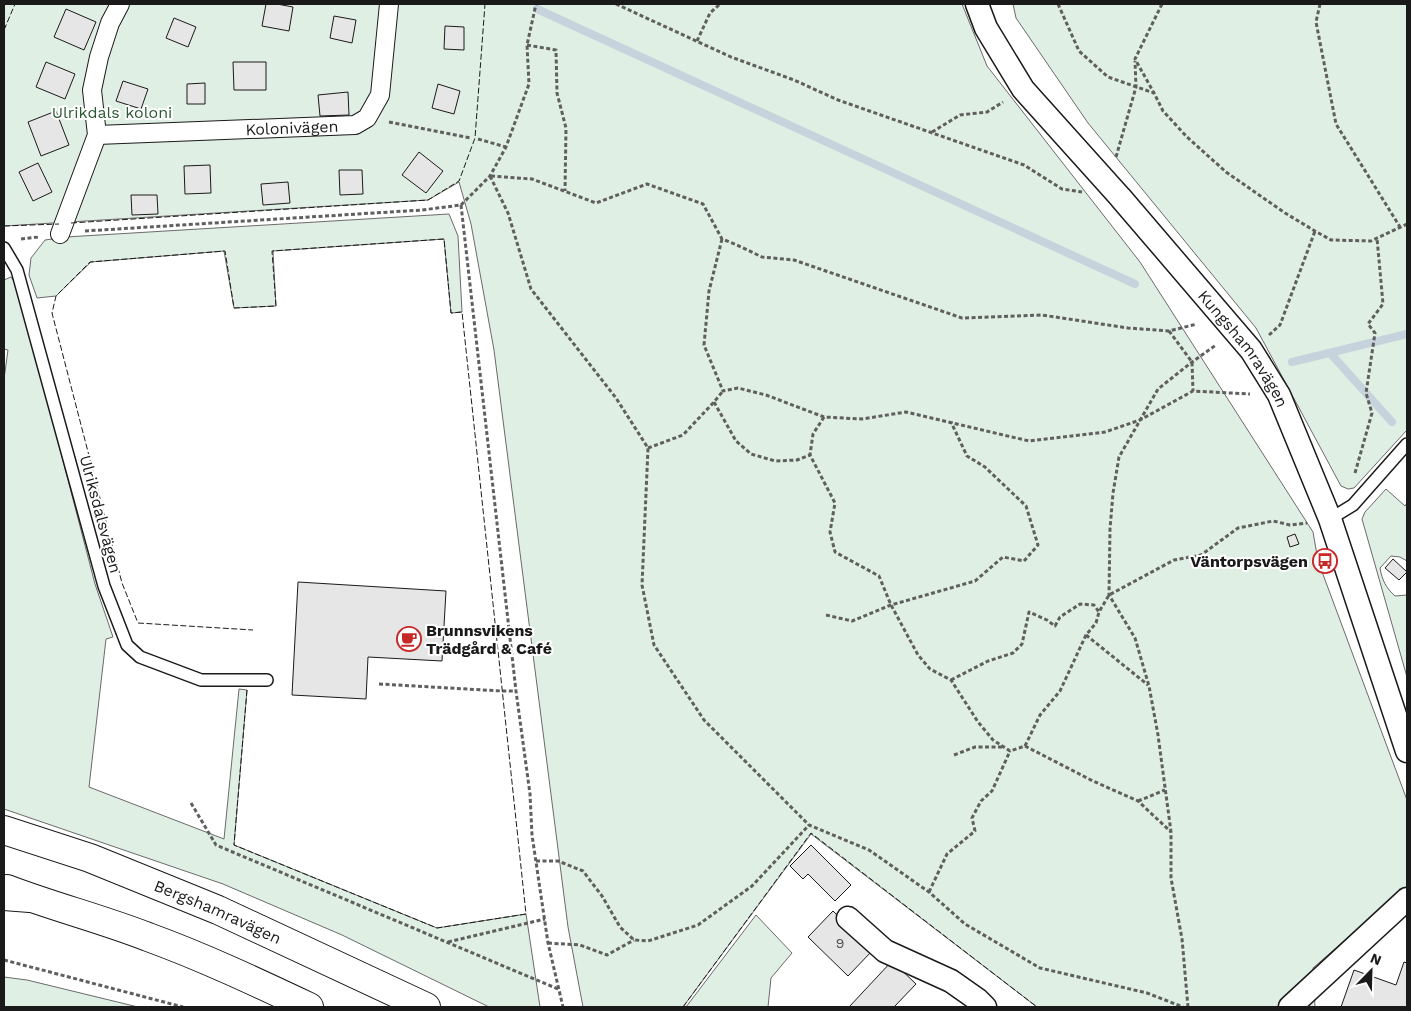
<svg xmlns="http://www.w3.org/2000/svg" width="1411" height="1011" viewBox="0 0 1411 1011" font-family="'Work Sans',sans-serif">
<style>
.green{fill:#e0efe3;stroke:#6a6a6a}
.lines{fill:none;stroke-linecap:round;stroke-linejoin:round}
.stream{stroke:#c6d2dc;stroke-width:8}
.building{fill:#e6e6e6;stroke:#1a1a1a}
.service-casing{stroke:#1a1a1a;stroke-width:14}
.pedestrian-casing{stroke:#1a1a1a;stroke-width:20}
.minor-casing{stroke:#1a1a1a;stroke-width:25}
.trunk-casing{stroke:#1a1a1a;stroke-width:30}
.motorway-casing{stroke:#1a1a1a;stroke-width:30}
.path{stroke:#5f5f5f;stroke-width:3;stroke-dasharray:4 2.5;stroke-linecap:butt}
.service{stroke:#fff;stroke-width:11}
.pedestrian{stroke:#fff;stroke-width:18}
.minor{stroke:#fff;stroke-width:22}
.trunk{stroke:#fff;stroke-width:28}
.motorway{stroke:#fff;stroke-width:28}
.fence{stroke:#1a1a1a;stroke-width:1;stroke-dasharray:6 2.5;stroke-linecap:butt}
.labels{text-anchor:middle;stroke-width:4;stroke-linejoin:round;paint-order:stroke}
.number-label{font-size:14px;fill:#4d4d4d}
.park-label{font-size:16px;fill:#2b5a34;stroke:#fff}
.street-label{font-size:16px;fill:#1a1a1a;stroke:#fff}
.poi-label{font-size:16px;font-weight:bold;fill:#1a1a1a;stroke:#fff;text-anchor:end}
</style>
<rect width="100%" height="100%" fill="#fff"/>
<g class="green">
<polygon points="4,4 962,4 987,66 1140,262 1313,532 1318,561 1407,800 1407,886 1313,968 1315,1007 1037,1007 811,834 683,1007 583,1007 568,927 494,350 471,224 459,182 428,200 4,226"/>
<polygon points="1013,4 1407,4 1407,430 1354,488 1348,489 1341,486 1256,328 1088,123 1016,18"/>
<polygon points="449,214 458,236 462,312 451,313 444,239 273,251 276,306 234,308 224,251 91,262 56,296 37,298 29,275 31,258 45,240 66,237"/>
<polygon points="11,277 18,287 95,584 113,637 106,639 89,787 224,839 239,689 247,690 234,845 437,928 526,914 540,1007 489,1007 342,935 223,884 4,809 4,379 8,350 4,349 4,280"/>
<path d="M1386 489 1405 506 1407 503V561L1400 557 1391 556 1380 568C1382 580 1386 588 1395 596L1407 595V677L1362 519 1365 512Z"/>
<polygon points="756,915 792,953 771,978 768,1007 686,1007"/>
<polygon points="4,977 27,980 138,1007 4,1007"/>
</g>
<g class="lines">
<g class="stream">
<polyline points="537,9 1135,284"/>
<polyline points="1330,353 1392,422"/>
<polyline points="1292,362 1407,334"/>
</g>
</g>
<g class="building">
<polygon points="266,4 277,4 293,7 289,31 262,26"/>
<polygon points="66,9 96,22 84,50 54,37"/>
<polygon points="334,16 356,20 352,43 330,38"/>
<polygon points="174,18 196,27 188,47 166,38"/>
<polygon points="445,26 464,27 464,50 444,49"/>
<polygon points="46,62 75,74 65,99 36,87"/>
<polygon points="233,62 266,62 266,90 234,90"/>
<polygon points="123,81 148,89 141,109 116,101"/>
<polygon points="205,83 205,104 187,104 187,84"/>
<polygon points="438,84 460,91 454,114 432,108"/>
<polygon points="348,92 349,115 320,116 318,95"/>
<polygon points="56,111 69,145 41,156 28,122"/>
<polygon points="419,152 443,171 426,193 402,175"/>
<polygon points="38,163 52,192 33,201 19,172"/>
<polygon points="210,165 211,193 185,194 184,166"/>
<polygon points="339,170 362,170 363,194 340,195"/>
<polygon points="288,182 290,203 263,205 261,184"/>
<polygon points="131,195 157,195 158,214 132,215"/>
<polygon points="1295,534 1299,544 1290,547 1287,537"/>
<polygon points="1324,553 1329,567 1323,569 1318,555"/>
<polygon points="1393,559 1407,572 1399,580 1385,568"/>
<polygon points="298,582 446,591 442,661 368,657 366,699 292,695"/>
<polygon points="811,845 851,885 835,901 808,874 803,879 790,866"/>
<polygon points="833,911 873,950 848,976 808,937"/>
<polygon points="892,961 916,984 894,1007 849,1007"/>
<polygon points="1404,962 1407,963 1407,1007 1341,1007 1354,970 1396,985"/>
</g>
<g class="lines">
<defs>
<g id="service">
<polyline points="4,248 17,270 104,586 127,645 140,657 201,680 267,680"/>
<polyline points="1330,519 1353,505 1407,444"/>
</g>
<g id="pedestrian">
<path id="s1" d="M97 135 355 125 367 118 380 95 389 4"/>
<polyline points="60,234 97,135 92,90 99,57 110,23 120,4"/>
</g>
<g id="minor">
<path id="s2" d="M977 4 986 28 1023 89 1120 197 1251 350 1279 395 1330 519 1407 751"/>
<polyline points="848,918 885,951 951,981 978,1000 985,1007"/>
<polyline points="1290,1007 1407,899"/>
</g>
<g id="trunk">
<path id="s3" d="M4 830 90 858 218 910 426 1007"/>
<path d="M7 889C54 907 102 919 148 937 203 957 256 982 309 1007"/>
</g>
<polyline id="motorway" points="4,896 30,898"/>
</defs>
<use href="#service" class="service-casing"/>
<use href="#pedestrian" class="pedestrian-casing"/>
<use href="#minor" class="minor-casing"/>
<use href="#trunk" class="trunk-casing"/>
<use href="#motorway" class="motorway-casing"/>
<g class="path">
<polyline points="616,4 731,57 794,80 838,100 1024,165 1062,189 1082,192"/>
<polyline points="1058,4 1079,51 1108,77 1154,93"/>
<polyline points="1162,4 1135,59 1154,93 1163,111 1187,137 1226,172 1285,213 1315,231 1331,240 1371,241 1407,224"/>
<polyline points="1320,4 1316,22 1336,124 1400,227"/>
<polyline points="697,41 710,13 720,4"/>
<polyline points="527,45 556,50 557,93 566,128 565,191"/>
<polyline points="389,122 471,138"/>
<polyline points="932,132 960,115 987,112 1003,102"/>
<polyline points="478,139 506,147"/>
<polyline points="1116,157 1136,87 1135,61"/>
<polyline points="490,176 508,213 531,289 616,398 648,448 642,585 654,645 704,720 809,825 869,850 929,892 965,924 1040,968 1147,993 1183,1007"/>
<polyline points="491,176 532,179 596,203 647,184 703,204 722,239 737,245 762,257 794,260 962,318 1042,315 1128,328 1169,331 1197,324"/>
<polyline points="461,205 516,691 530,794 532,835 548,943 563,1007"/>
<polyline points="85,231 422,210 461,205 490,176 506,147 529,84 527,45 536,4"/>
<polyline points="21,239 39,237"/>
<polyline points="722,239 709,291 704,345 723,391 738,388 766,395 824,417 862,419 906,412 1029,441 1105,432 1140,420 1193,391 1250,394"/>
<polyline points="1169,331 1192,362 1193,391"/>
<polyline points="1269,335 1280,325 1315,231"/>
<polyline points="714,402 736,441 751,454 775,461 797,460 810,455"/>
<polyline points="824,417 813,434 810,455 835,503 830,532 835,552 879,576 891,605 918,655 930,669 951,680 978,722 993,740 1010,751 1025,746 1093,781 1138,801 1171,832"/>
<polyline points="648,448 683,435 714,402 723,391"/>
<polyline points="1355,473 1372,413 1366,393 1375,333 1368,324 1383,304 1377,238"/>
<polyline points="826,615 852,621 891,605 975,581 1003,557 1024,561 1038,545 1026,506 985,467 967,456 951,422"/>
<polyline points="1086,635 1148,685"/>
<polyline points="951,680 988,661 1013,653 1022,644 1029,612 1047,620 1055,626 1060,617 1080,604 1094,605 1099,612 1109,595 1174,560 1201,555 1238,528 1273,521 1290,525 1307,523"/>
<polyline points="379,684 502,691 516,691"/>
<polyline points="1025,746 1040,715 1060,691 1086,635 1096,623 1099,612"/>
<polyline points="954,755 975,747 1004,747"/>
<polyline points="1138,801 1165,790"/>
<polyline points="191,803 216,845 558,989"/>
<polyline points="536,861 558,861 583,871 602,896 620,927 634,940 648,941 698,925 752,886 809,825"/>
<polyline points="929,892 947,854 975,831 972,818 981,801 992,791 1010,751"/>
<polyline points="448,942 545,919"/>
<polyline points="548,943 580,945 607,955 634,940"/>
<polyline points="4,960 183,1007"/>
<polyline points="1188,1007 1182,939 1171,878 1171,832 1158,735 1149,686 1135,638 1109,595 1110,529 1113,493 1119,457 1158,389 1192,362 1216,345"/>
</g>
<use href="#service" class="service"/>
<use href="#pedestrian" class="pedestrian"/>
<use href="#minor" class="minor"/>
<use href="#trunk" class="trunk"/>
<use href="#motorway" class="motorway"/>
<g class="fence">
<polyline points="4,30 15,4"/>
<polyline points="71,223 428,200 459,181 475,138 485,4"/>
<polyline points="4,226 59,224"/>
<polyline points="247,690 234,845 437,928 526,914 462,312 451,313 444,239 272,251 276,306 234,308 225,251 90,262 56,296 52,313 122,583 138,623 253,630"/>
<polyline points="683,1007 811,833 1037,1007"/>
<polyline points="1310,1007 1311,1006"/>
</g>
</g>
<defs>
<symbol id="bus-ring" viewBox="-11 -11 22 22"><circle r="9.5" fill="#fff" stroke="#c62828" stroke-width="1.5"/><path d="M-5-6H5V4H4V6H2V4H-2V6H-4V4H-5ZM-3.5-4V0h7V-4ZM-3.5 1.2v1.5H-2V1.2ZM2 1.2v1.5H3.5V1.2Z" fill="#c62828"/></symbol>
<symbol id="cafe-ring" viewBox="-11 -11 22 22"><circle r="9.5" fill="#fff" stroke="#c62828" stroke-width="1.5"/><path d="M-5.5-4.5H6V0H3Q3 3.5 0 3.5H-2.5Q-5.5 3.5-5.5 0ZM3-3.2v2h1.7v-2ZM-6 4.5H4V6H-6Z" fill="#c62828"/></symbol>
</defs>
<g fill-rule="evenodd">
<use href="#bus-ring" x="1311" y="547" width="28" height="28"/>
<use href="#cafe-ring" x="395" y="625" width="28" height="28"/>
</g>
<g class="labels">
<g class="number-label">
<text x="840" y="948">9</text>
</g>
<g class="park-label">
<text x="112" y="118">Ulrikdals koloni</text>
</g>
<g class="street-label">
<text dy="6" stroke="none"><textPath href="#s1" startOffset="195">Kolonivägen</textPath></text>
<text dy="6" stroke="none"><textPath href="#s2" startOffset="438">Kungshamravägen</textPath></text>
<text transform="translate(101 514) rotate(75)" y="6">Ulriksdalsvägen</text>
<text dy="6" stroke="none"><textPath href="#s3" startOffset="229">Bergshamravägen</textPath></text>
</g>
<g class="poi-label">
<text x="1308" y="567">Väntorpsvägen</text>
<text x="426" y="636" text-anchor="start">Brunnsvikens<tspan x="426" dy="18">Trädgård &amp; Café</tspan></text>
</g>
</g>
<rect width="1411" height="1011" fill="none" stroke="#1a1a1a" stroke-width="10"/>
<g transform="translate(1371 971) rotate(23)" stroke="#ffffff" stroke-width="4" paint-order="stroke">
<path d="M0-4L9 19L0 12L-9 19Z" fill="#1a1a1a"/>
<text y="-8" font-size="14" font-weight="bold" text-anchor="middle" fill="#1a1a1a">N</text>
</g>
</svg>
